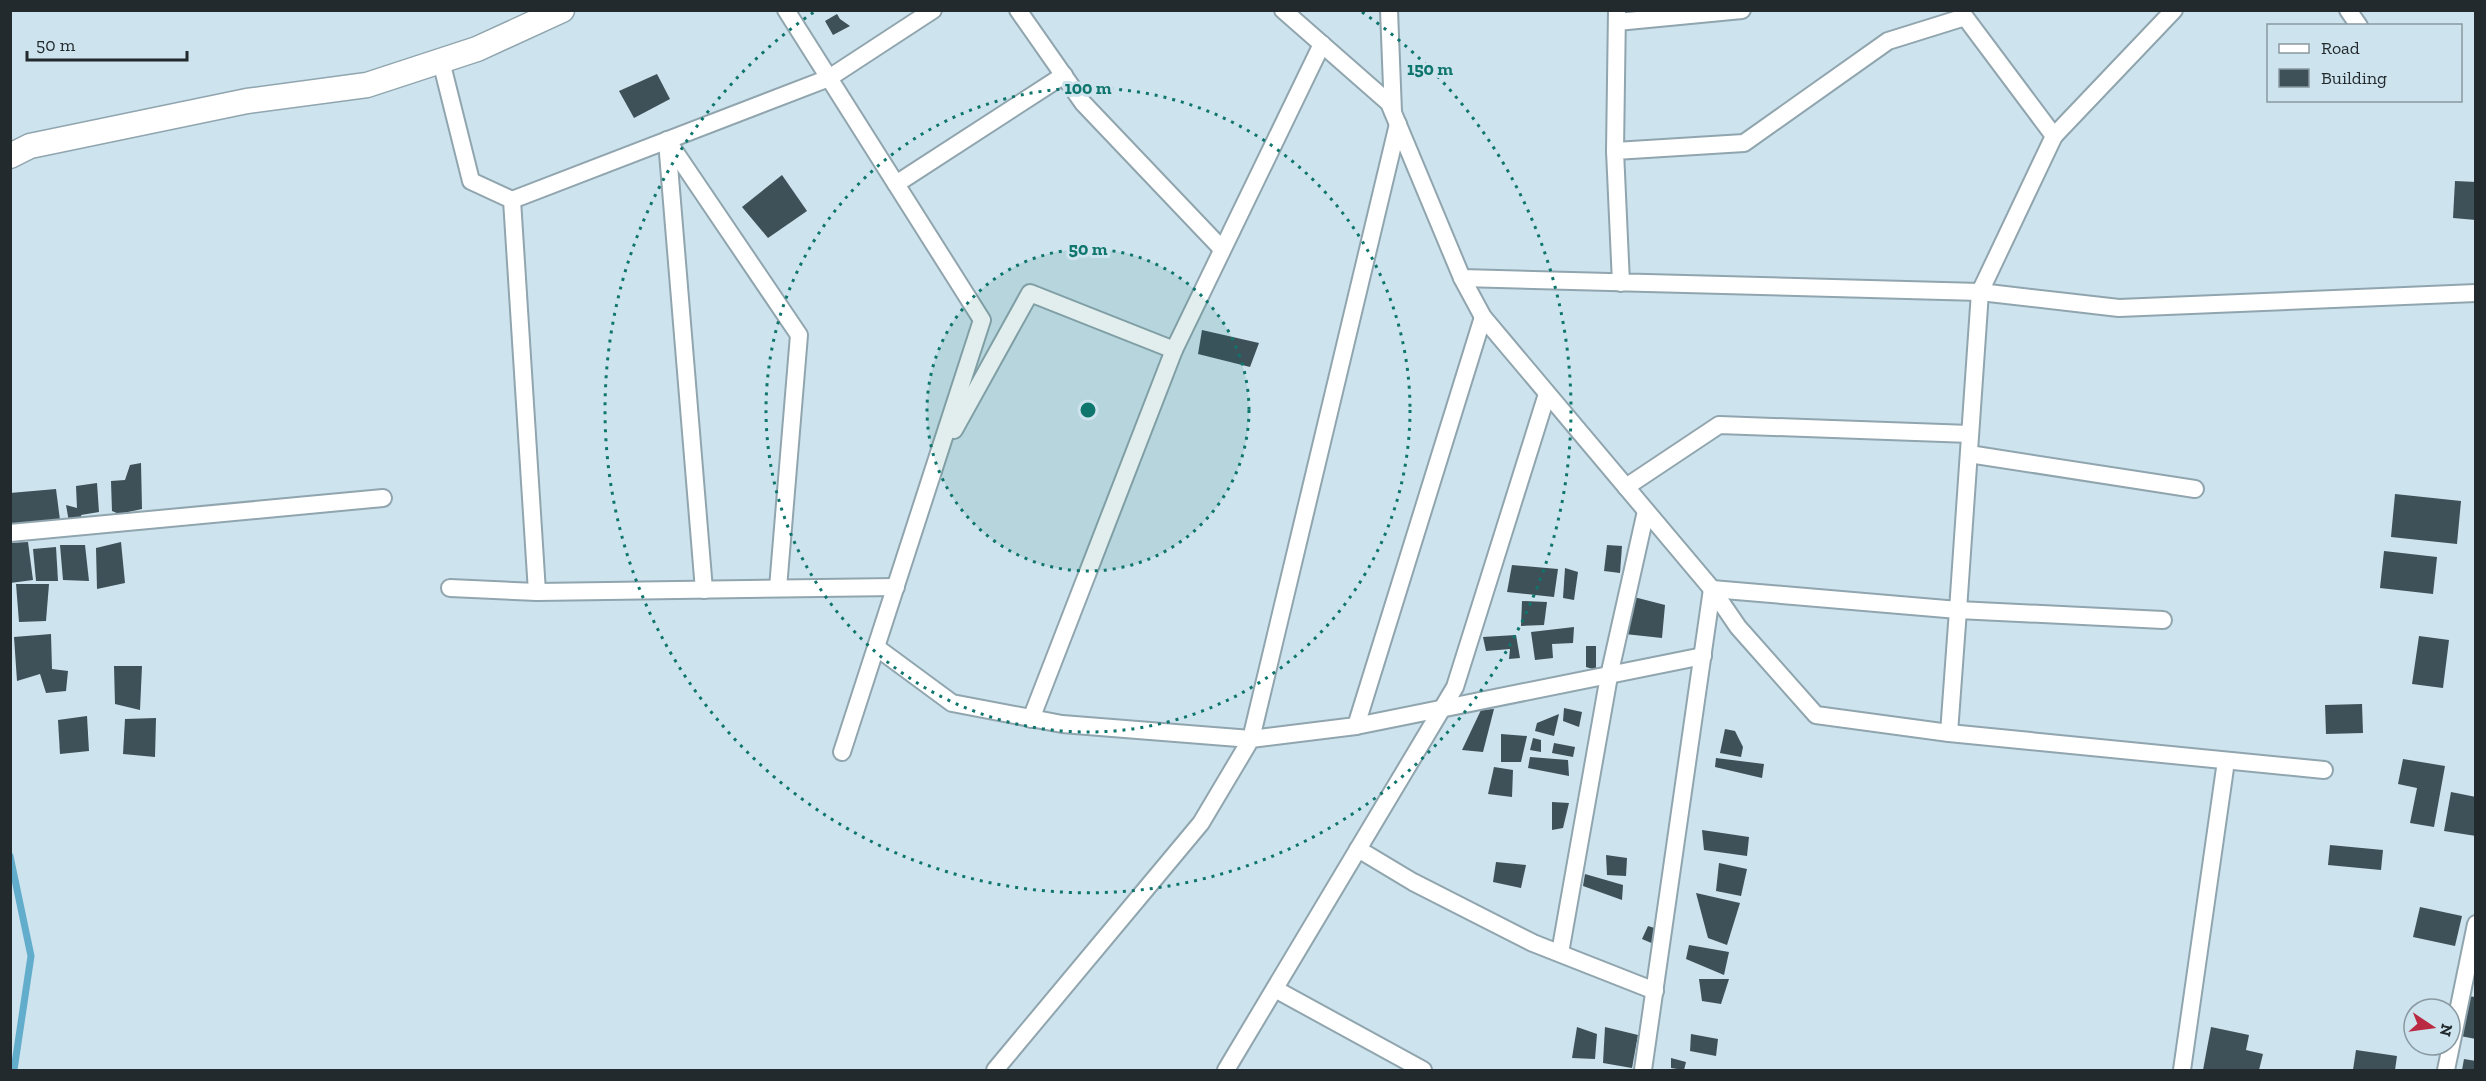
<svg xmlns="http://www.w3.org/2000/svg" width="2486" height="1081" viewBox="0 0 2486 1081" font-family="'Zilla Slab',serif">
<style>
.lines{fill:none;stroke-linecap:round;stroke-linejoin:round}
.stream{stroke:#62adcc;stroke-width:7}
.building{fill:#3e5058}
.street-casing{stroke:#90a5ae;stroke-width:20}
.secondary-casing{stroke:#90a5ae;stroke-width:27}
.street{stroke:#fff;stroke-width:16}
.secondary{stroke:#fff;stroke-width:24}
.ring{fill:none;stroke:#0f766e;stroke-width:3;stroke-dasharray:3 6}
.centre{fill:#0f766e;stroke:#cde3ed;stroke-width:3}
.ring-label{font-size:18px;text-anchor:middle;font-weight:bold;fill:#0f766e;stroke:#cde3ed;stroke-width:6;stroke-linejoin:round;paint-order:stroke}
</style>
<rect width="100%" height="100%" fill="#cde3ed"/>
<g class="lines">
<polyline class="stream" points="10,856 31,956 14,1070"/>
</g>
<g class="building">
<polygon points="837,14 840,19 850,26 833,35 825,21"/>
<polygon points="657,74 670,99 634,118 619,91"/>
<polygon points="782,175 807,211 768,238 742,207"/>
<polygon points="2455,181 2476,182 2476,220 2453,218"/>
<polygon points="1202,330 1259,343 1250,367 1198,354"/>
<polygon points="141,463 142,509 119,514 112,511 111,481 125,480 130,465"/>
<polygon points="97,483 99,512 81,515 83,524 69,522 66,505 77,508 76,486"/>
<polygon points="56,489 60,520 10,525 10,493"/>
<polygon points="2395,494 2461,501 2457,544 2391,537"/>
<polygon points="28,542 33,580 10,583 10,543"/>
<polygon points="121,542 125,583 97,589 96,548"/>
<polygon points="60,545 85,545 89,581 63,580"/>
<polygon points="1607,545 1622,546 1620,573 1604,571"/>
<polygon points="56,547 58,581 36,581 33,549"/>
<polygon points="2384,551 2437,557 2433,594 2380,588"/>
<polygon points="1512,565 1558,569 1554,597 1507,592"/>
<polygon points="1565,568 1578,572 1574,600 1563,598"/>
<polygon points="16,584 49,584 46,621 19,622"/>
<polygon points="1634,597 1665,605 1662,638 1625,634"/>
<polygon points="1522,601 1547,602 1544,625 1521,626"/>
<polygon points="1574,627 1573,643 1552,644 1553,658 1535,660 1531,632"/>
<polygon points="51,634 52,669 68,671 66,691 46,693 40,674 17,681 14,637"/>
<polygon points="1516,635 1520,658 1509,659 1510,649 1486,651 1483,637"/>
<polygon points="2419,636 2449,640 2443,688 2412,684"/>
<polygon points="1586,646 1596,646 1596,670 1586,667"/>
<polygon points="114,666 142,666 140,710 115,704"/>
<polygon points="2362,704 2363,733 2326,734 2325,705"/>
<polygon points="1564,708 1582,712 1579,727 1563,721"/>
<polygon points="1494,709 1483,752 1462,750 1481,710"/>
<polygon points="1559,714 1554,736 1535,731 1537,723"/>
<polygon points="87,716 89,751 60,754 58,720"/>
<polygon points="156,718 155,757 123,754 125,719"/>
<polygon points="1725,729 1735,731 1743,747 1741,757 1720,753"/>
<polygon points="1501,734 1527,736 1521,762 1501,762"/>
<polygon points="1533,738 1541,740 1541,752 1530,750"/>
<polygon points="1554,743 1575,747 1573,757 1552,753"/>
<polygon points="1530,757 1568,760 1569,776 1528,768"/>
<polygon points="1716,758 1764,764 1762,778 1715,767"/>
<polygon points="2403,759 2445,766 2434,827 2410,823 2417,788 2398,784"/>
<polygon points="1494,767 1513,770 1512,797 1488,794"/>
<polygon points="2451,792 2476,797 2476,836 2444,831"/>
<polygon points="1552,802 1569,803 1563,828 1552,830"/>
<polygon points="1702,830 1749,837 1747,856 1704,850"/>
<polygon points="2330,845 2383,850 2381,870 2328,865"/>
<polygon points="1606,855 1627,858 1626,876 1607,875"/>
<polygon points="1496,862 1526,865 1521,888 1493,882"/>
<polygon points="1719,863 1747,869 1741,896 1716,891"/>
<polygon points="1585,874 1623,885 1622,900 1583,886"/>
<polygon points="1696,893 1740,903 1727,945 1708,938"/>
<polygon points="2420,907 2462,916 2455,946 2413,937"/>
<polygon points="1648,926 1658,929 1656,945 1642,939"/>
<polygon points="1689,945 1729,952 1724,975 1686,959"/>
<polygon points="1699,979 1729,979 1721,1004 1702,1001"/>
<polygon points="2466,996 2476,997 2476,1039 2460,1036"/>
<polygon points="1577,1027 1597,1034 1595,1059 1572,1058"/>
<polygon points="1605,1027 1638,1035 1632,1068 1603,1063"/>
<polygon points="2211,1027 2249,1035 2246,1050 2263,1054 2259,1070 2203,1070"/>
<polygon points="1691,1034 1718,1039 1716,1056 1690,1051"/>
<polygon points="2356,1050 2397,1056 2395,1070 2353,1070"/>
<polygon points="1671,1058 1686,1062 1684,1070 1671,1068"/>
<polygon points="2464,1059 2476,1061 2476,1070 2462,1070"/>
</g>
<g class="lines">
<defs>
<g id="street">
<polyline points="786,10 982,320 842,752"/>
<polyline points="1018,10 1083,103 1222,249"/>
<polyline points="1283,10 1389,103 1462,278 1483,317 1712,589 1738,627 1816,715 1949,733 2324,770"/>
<polyline points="1389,10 1393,112"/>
<polyline points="2348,10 2359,26"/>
<polyline points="1617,22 1742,10"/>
<polyline points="441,61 471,181 512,200 537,592 896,587"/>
<polyline points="2054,136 2174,10"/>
<polyline points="667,140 799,335 778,588"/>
<polyline points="667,141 704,590"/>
<polyline points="1615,151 1617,10"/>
<polyline points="896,184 1064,75"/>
<polyline points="512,200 829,78 933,10"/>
<polyline points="1462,278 1980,292 2054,136 1965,17 1888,41 1744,143 1615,151 1621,283"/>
<polyline points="954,430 1030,293 1174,350"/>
<polyline points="1969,454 2195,489"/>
<polyline points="1626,487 1719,425 1970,434"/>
<polyline points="10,533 383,498"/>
<polyline points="450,588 537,592"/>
<polyline points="1712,589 1958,610 1980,292 2119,308 2476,293"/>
<polyline points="876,647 952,703 1062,724 1251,739 1398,124"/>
<polyline points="1031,719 1174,350 1322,44"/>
<polyline points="1356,726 1703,656"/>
<polyline points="1949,733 1958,610 2163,620"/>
<polyline points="1358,849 1413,882 1533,943 1655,991"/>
<polyline points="1560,953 1609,676 1646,511"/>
<polyline points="1275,989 1423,1070"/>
<polyline points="995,1070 1201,823 1251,739 1356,726 1483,317"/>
<polyline points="1226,1070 1455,687 1547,394"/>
<polyline points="1643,1070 1712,589"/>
<polyline points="2182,1070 2226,761"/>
<polyline points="2446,1070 2476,924"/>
</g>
<polyline id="secondary" points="10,156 30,146 247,101 367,85 477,49 562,10"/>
</defs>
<use href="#street" class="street-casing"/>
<use href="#secondary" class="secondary-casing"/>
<use href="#street" class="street"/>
<use href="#secondary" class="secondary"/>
</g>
<circle cx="1088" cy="410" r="161" fill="#0f766e" fill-opacity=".12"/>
<g class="ring">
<circle cx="1088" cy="410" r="161"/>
<circle cx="1088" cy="410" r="322"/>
<path d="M1362 12A483 483 0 1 1 814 12"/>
</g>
<circle cx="1088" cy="410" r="9" class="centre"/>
<g class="ring-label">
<text x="1430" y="75">150 m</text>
<text x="1088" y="94">100 m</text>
<text x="1088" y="255">50 m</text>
</g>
<rect width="2486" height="1081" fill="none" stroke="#222a2e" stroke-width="24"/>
<rect x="2267" y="24" width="195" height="78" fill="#cde3ed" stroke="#8999a1" stroke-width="1.5"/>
<rect x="2279" y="44" width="30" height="9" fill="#ffffff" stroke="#8999a1" stroke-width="1.5"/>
<text x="2321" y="54" font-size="18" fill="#222a2e">Road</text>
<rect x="2279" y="69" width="30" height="18" fill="#3e5058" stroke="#8999a1" stroke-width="1.5"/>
<text x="2321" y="84" font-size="18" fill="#222a2e">Building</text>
<g transform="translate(2432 1027) rotate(103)"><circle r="28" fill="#cde3ed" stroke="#8999a1" stroke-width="1.5"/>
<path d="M0-4.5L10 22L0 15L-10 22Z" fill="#bb2a43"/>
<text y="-9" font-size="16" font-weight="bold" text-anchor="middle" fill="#222a2e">N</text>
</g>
<path d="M27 51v9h160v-9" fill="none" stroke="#222a2e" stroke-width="3"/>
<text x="36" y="51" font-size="18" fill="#222a2e" stroke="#cde3ed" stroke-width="4.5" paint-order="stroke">50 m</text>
</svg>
